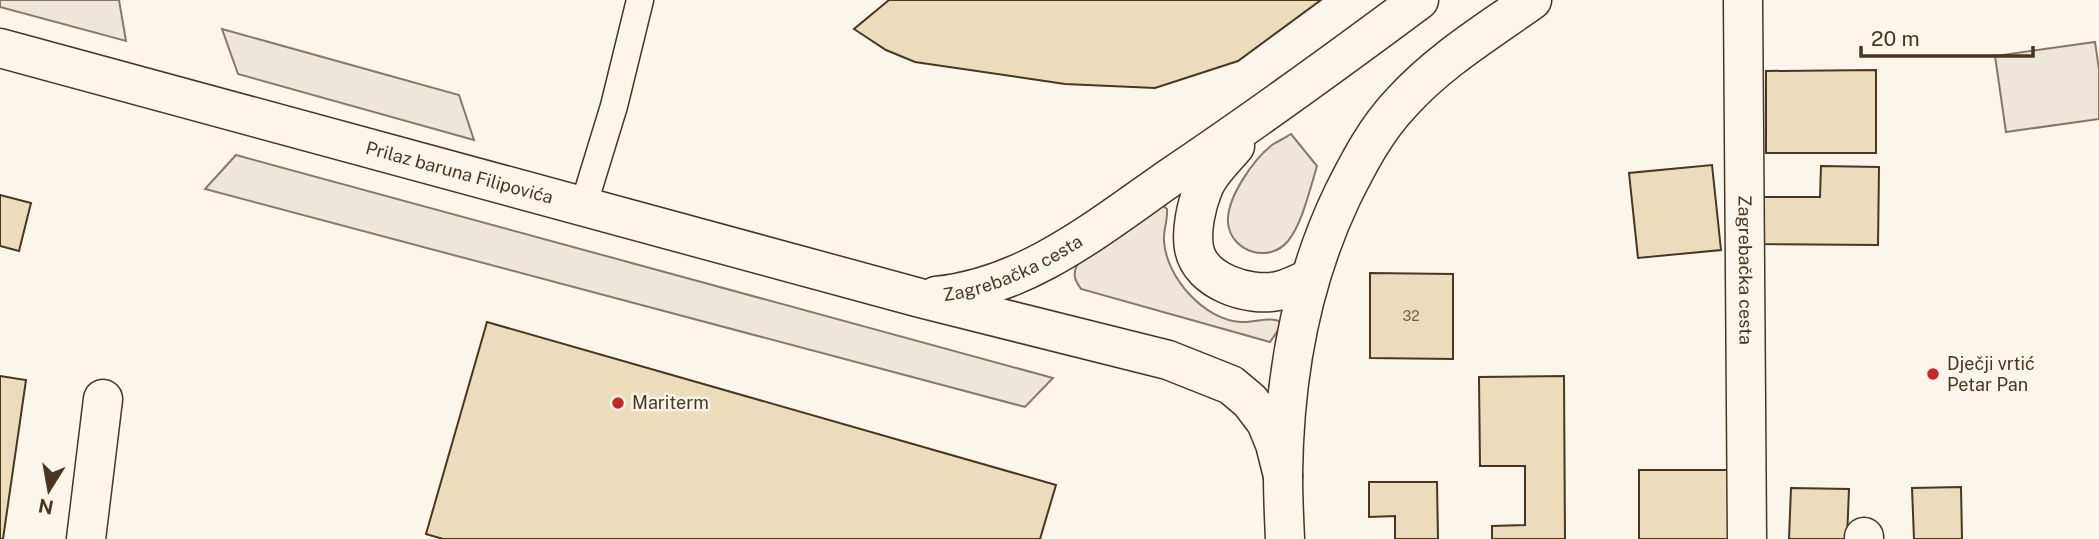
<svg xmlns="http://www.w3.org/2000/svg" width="2099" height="539" viewBox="0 0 2099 539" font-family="'Public Sans',sans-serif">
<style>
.green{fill:#ede6d9;stroke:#887966;stroke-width:2}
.parking{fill:#ede7d9;stroke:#887966;stroke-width:2}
.building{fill:#ecdcbc;stroke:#4a3520;stroke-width:2}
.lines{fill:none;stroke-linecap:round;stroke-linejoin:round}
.lane-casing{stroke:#4a3520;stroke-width:29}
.street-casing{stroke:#4a3520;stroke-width:41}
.secondary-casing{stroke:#4a3520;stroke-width:41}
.lane{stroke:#fbf6e9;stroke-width:26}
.street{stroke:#fbf6e9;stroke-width:38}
.secondary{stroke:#fbf6e9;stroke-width:38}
.poi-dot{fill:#c62828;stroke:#fbf6e9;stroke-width:2.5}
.labels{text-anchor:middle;stroke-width:5;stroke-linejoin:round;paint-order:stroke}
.number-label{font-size:14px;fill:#725f47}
.street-label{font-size:18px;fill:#4a3520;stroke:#fbf6e9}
.poi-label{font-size:18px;fill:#4a3520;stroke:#fbf6e9;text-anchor:start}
</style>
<rect width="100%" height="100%" fill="#fbf6e9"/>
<g class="green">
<polygon points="2095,42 2099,69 2099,119 2006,132 1995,56"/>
<path d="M1291 134 1317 166C1310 189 1302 224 1288 241 1269 264 1231 252 1228 223 1226 198 1254 159 1272 145 1278 141 1285 138 1291 134Z"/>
<path d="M1162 205 1167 209C1168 220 1163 231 1164 241 1166 277 1204 320 1241 322 1255 323 1271 315 1283 323L1270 342 1081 289C1074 279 1072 273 1079 262Z"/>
</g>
<g class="parking">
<polygon points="0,0 119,0 126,41 0,7"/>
<polygon points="222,29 459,95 474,140 238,74"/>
<polygon points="236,155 1053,378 1025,407 205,189"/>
</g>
<g class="building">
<polygon points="889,0 1321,0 1238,61 1155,88 1065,84 915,62 886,50 854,29"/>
<polygon points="1876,70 1876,153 1766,153 1766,71"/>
<polygon points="1712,165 1721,250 1638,258 1629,173"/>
<polygon points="1821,166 1879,167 1878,245 1762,244 1763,197 1820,197"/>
<polygon points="0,195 31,203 19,251 0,246"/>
<polygon points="1370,273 1453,274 1453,359 1370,358"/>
<polygon points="487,322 1056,485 1040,539 443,539 426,534"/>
<polygon points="0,376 26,380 3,539 0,539"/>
<polygon points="1564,376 1565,539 1492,539 1492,526 1525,525 1525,466 1480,466 1479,377"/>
<polygon points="1639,470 1730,470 1731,539 1639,539"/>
<polygon points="1369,482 1437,482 1438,539 1395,539 1395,516 1369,517"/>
<polygon points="1961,487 1962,539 1914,539 1912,488"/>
<polygon points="1791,488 1849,489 1847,539 1789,539"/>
</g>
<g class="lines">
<defs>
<polyline id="lane" points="583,207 614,106 640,0"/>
<g id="street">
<path id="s1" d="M1743 0 1747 539"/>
<polyline points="86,539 103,399"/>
<polyline points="1864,539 1864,537"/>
</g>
<g id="secondary">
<path id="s2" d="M0 48 920 298 1168 360 1231 385 1250 401 1266 422 1275 444 1283 476"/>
<path d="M1235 146C1224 159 1208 174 1203 189 1196 206 1191 231 1194 248 1200 282 1249 297 1278 291 1289 289 1299 283 1309 279"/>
<path id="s3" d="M936 296C1027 287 1099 227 1171 177 1256 120 1337 61 1419 0"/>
<path d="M1285 539C1284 518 1283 496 1283 475 1284 378 1300 284 1342 196 1359 162 1376 129 1402 102 1439 61 1487 32 1532 0"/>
</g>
</defs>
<use href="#lane" class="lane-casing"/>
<use href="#street" class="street-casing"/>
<use href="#secondary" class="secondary-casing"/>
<use href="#lane" class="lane"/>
<use href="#street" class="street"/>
<use href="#secondary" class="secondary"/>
</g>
<g class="poi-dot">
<circle cx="1933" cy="374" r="7"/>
<circle cx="618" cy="403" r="7"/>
</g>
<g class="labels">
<g class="number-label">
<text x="1411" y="321">32</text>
</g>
<g class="street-label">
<text dy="6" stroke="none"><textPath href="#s2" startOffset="476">Prilaz baruna Filipovića</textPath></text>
<text dy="6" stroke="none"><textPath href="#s3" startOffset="82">Zagrebačka cesta</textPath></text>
<text dy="6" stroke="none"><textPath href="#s1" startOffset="270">Zagrebačka cesta</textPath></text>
</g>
<g class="poi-label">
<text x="1947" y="370">Dječji vrtić<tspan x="1947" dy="21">Petar Pan</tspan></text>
<text x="632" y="409">Mariterm</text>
</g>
</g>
<g transform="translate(49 490) rotate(191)" stroke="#fbf6e9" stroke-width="5" paint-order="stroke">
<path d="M0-5L12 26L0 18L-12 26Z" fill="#4a3520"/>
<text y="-10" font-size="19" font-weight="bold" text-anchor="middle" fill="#4a3520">N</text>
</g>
<path d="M1861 46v10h172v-10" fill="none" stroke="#4a3520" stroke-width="3.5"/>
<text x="1871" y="46" font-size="21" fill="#4a3520" stroke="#fbf6e9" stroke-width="5" paint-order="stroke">20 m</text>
</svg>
